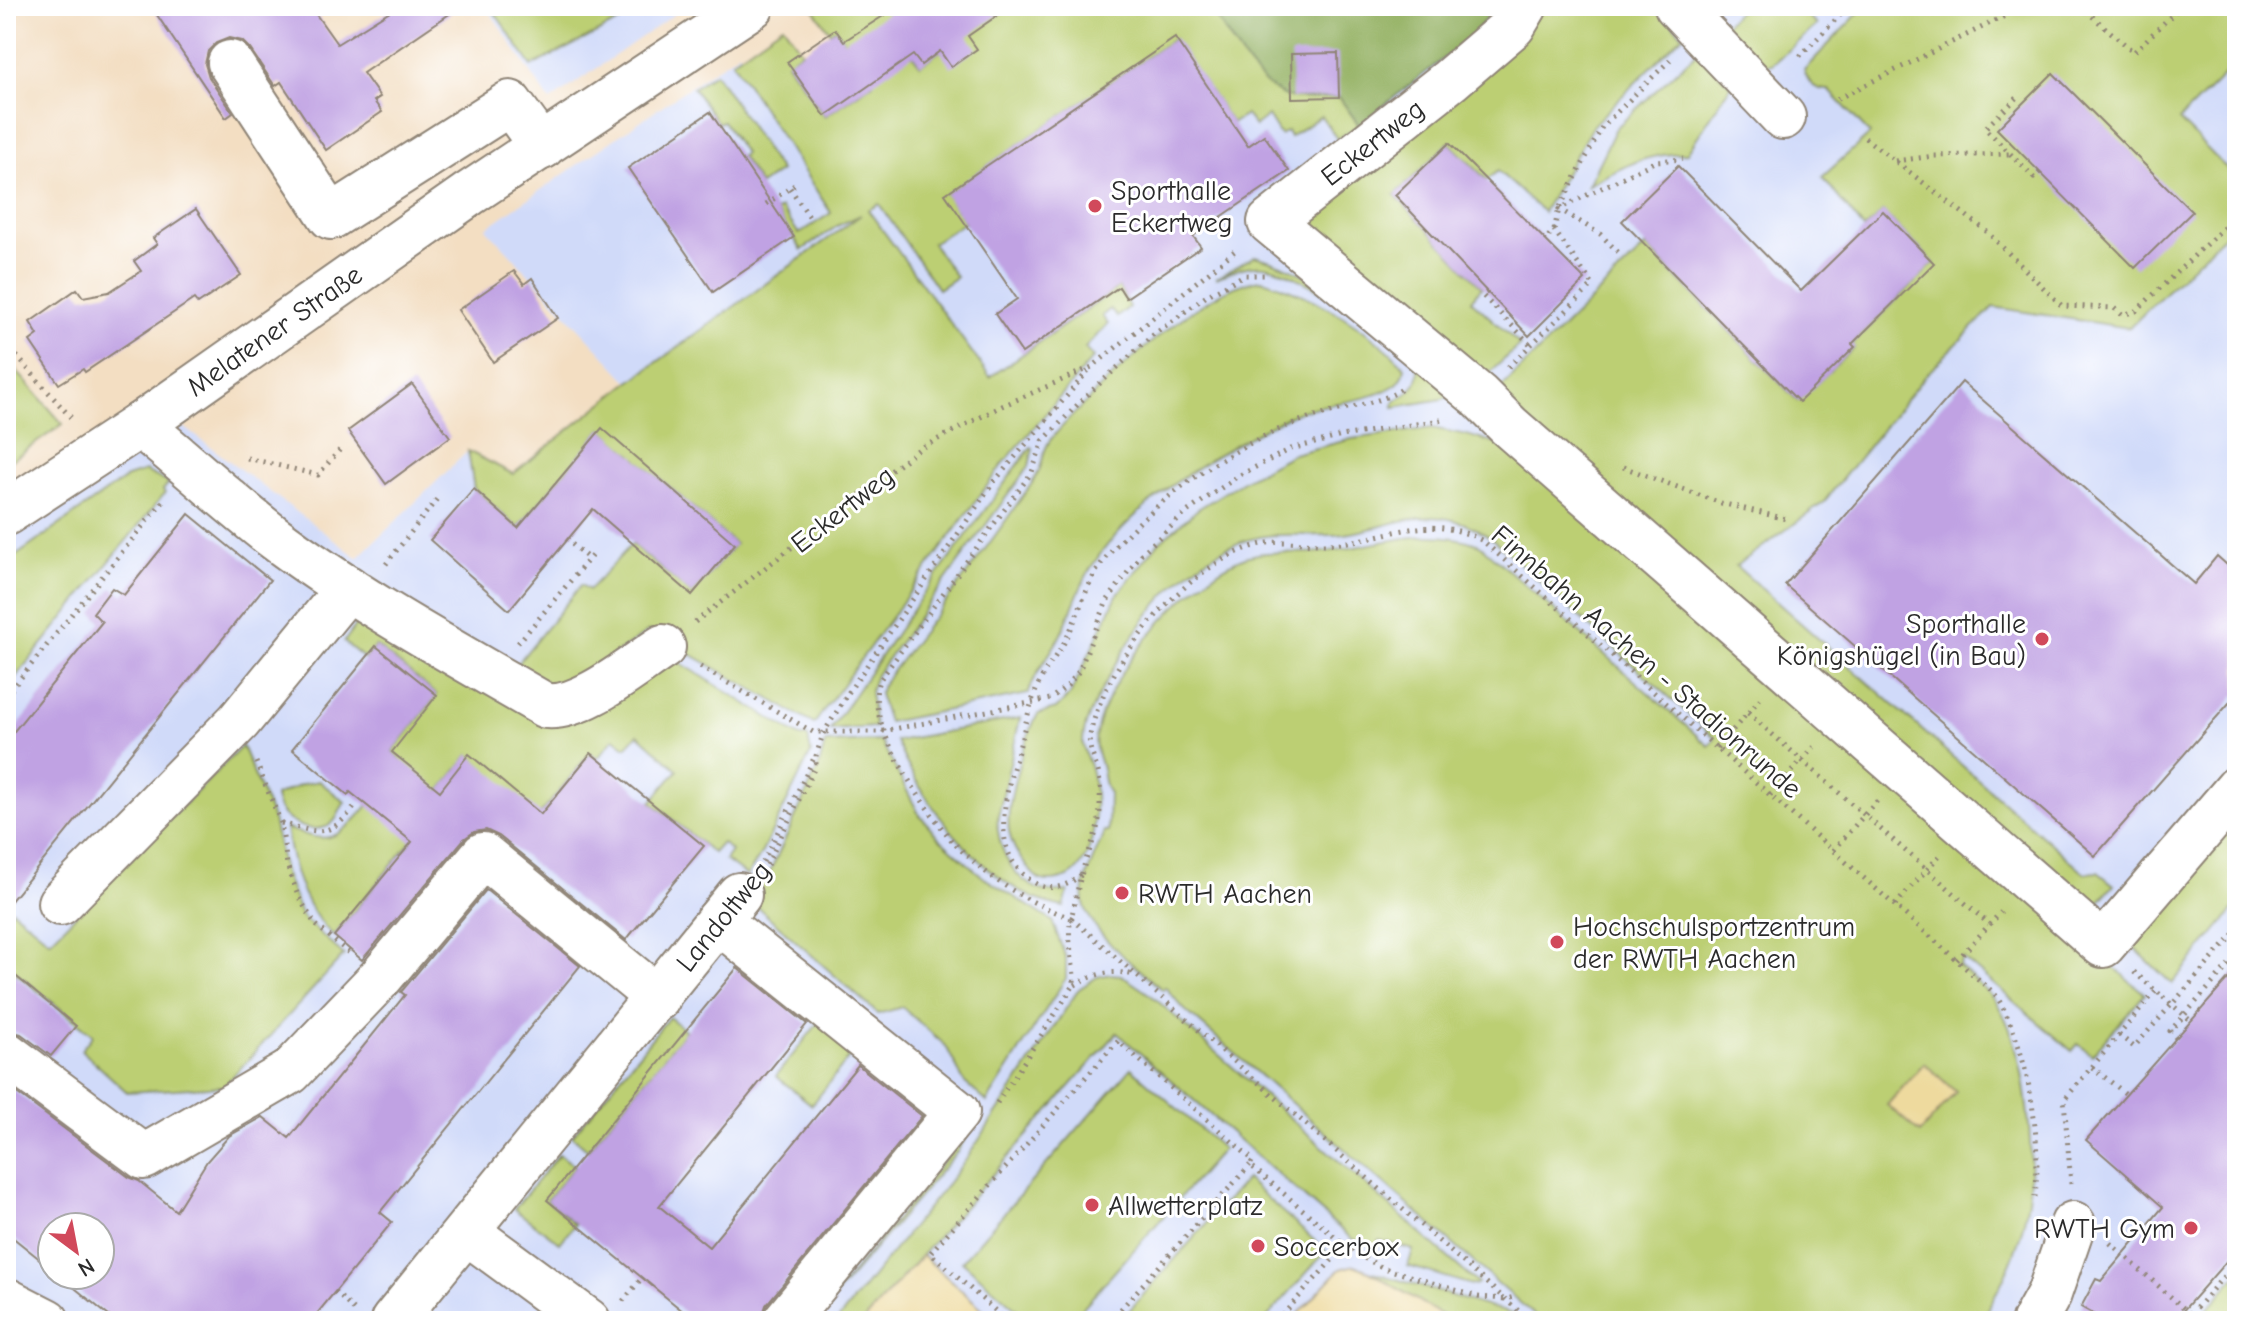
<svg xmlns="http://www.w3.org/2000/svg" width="2243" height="1327" viewBox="0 0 2243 1327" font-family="'Comic Neue',sans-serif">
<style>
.built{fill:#d0daf9;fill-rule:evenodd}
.green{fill:#bccf73;stroke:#747d4f;stroke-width:2}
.forest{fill:#95b265;stroke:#606e48;stroke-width:2}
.sand{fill:#eeda9e;stroke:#8c8264;stroke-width:2}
.building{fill:#c0a2e3}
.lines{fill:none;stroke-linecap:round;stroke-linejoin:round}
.minor-casing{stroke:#8f8476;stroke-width:48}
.path{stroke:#8f8476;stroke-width:5;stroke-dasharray:2 6;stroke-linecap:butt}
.minor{stroke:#fff;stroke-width:44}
.path-bridge{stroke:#8f8476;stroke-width:5;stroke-dasharray:2 6;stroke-linecap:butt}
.poi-dot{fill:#d1495b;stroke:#fff;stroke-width:3}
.labels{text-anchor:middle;stroke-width:6;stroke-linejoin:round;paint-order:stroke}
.street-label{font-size:28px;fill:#2b2b2b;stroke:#fff}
.poi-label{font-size:28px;fill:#2b2b2b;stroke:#fff;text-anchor:start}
</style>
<rect width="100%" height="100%" fill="#fff"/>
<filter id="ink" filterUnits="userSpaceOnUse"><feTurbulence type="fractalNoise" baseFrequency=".0125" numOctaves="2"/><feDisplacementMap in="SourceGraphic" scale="16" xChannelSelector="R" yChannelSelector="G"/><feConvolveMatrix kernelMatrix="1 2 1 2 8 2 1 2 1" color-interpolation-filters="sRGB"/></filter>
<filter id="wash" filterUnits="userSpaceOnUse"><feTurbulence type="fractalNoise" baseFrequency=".006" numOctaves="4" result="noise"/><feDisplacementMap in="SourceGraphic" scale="32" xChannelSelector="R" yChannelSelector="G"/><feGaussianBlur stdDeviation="1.8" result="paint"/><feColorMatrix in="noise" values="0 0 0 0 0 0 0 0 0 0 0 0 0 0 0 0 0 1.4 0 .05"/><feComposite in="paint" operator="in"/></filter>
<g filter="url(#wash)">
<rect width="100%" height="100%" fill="#f3dec2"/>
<g class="built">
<polygon points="486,6 686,6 550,101"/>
<path d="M1108 6H2237V1321H6V541L180 424 358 558 468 451 513 474 629 382 486 228 740 52 867 212 1132 40ZM52 1227H100V1275H52Z"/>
</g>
<g class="green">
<polygon points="490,6 617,6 624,19 532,66"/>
<polygon points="816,6 886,6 897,32 920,65 940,51 947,6 1141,6 1144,9 1150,6 1209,6 1228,34 1293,98 1339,97 1359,125 1337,139 1321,116 1290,137 1287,131 1280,135 1268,116 1255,126 1246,115 1232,123 1174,39 946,194 965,222 932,243 956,277 938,289 879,204 868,210 990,377 1119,287 1129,307 1117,317 1110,309 1102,316 1108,324 1085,348 1093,358 1002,465 814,724 649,631 554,696 513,669 581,585 589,590 632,544 692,594 735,544 602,429 518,528 474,489 468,451 513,474 624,386 861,215 839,225 802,250 776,211 781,208 799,234 831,213 732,61 783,25 802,51 787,63 825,116 873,83 835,29 830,32 813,8"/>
<polygon points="1542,6 1655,6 1683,35 1593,125 1543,212 1498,171 1487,180 1449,143 1395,195 1482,287 1471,300 1520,345 1477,384 1309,231 1309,216 1330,203 1326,196"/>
<polygon points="1744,6 1798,6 1817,25 1772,64 1752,66 1723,26"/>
<path d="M1865 6H2237V62L2179 120 2237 179V243L2226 233 2129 328 1993 307 1924 377 1823 503 1736 566 2084 873 2098 872 2114 885 2088 915 1492 397 1646 246 1798 401 1854 348 1852 344 1934 263 1883 212 1864 229 1822 177 1870 134 1829 90C1814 90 1809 84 1804 70Z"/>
<path d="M1697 52 1731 85 1687 153C1644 154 1625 166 1588 185L1616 128Z"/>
<polygon points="715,73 780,171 760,185 741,156 744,153 723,121 718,123 693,88"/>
<path d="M1255 256C1335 278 1398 339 1461 390L1443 399 1394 407V402C1404 396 1416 389 1418 376 1420 369 1415 359 1410 354 1391 332 1298 273 1269 267 1250 263 1234 270 1216 278Z"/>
<path d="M1263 280C1315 296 1368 327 1405 367 1404 376 1401 382 1392 387 1361 405 1319 401 1287 417 1218 451 1137 499 1094 563 1079 585 1072 612 1060 636 1050 656 1035 671 1028 694L888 722 879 694 882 685C925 628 970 572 1011 513 1019 500 1031 487 1038 473 1044 461 1042 450 1051 439 1089 395 1205 282 1263 280Z"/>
<polygon points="6,359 63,424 6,464"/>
<path d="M1432 428 1467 435 1506 447 2145 994 2092 1055 2078 1044 2072 1051 1963 958 1959 966C1972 978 1988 990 1998 1005 2015 1032 2022 1068 2026 1099 2038 1187 2028 1245 1980 1321H1541L1184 1009 1165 987 1163 990C1140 970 1091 935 1084 903 1080 881 1097 853 1104 832H1108L1109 793C1103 786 1104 779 1102 770 1100 757 1093 748 1096 734 1106 675 1185 583 1240 559 1267 548 1296 555 1324 552 1381 546 1423 524 1480 545L1709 746 1715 738 1490 537C1437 502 1407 522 1351 533 1321 539 1290 531 1260 537 1188 551 1138 621 1106 682 1097 699 1082 724 1083 744 1084 754 1090 763 1092 773 1098 799 1097 852 1075 872 1068 879 1052 883 1041 880 1034 877 1029 869 1024 863 1017 854 1011 843 1009 831 1005 805 1025 737 1038 714L1056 709 1070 695 1117 595 1159 542 1198 509 1246 479 1293 454 1352 439Z"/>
<polygon points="1031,447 1033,448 1029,466 876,675 870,692 875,727 830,730 917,603"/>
<polygon points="145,471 169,483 163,490 165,493 6,689 6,563 127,477"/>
<path d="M360 619 430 667 436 659 532 715 671 657 800 737H808L811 753 761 854 747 876 725 860 731 851 722 843 713 853 651 802 678 770 638 734 626 747 614 738 598 758 590 753 539 816 469 755 424 811 431 817 334 936C303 909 291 868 286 828 298 832 316 840 329 837 354 832 386 780 401 760L392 752 437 695 376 646 365 659 344 642Z"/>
<path d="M1020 718 997 822C1000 861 1025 899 1068 891L1064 907C990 895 923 805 896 741Z"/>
<polygon points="881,741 919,814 939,838 983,877 1052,921 1066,958 1066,978 987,1102 964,1082 946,1046 902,1007 878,1014 746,897 769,874 819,766 825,743"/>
<polygon points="242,746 273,820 284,872 302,917 344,955 224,1086 127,1092 81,1050 93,1035 6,965 6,917 12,910 50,941"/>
<path d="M319 781 345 802C338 812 337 823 326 827 304 834 277 818 275 796L303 784Z"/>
<polygon points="2237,815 2237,906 2172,984 2125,939"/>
<polygon points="1110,974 1121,975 1152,996 1478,1284 1475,1286 1408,1266 1413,1250 1379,1240 1377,1245 1352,1239 1117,1033 864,1321 837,1321 963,1164 1079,989 1097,977"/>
<polygon points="669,1017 686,1031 588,1150 572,1136"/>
<polygon points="823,1017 858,1046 812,1105 776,1076"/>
<polygon points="1131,1068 1223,1149 1071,1321 1030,1321 962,1261"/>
<polygon points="974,1124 957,1152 813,1321"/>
<polygon points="559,1154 575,1166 547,1200 575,1224 560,1243 514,1209"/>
<polygon points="1246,1179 1326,1251 1264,1321 1120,1321"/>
<polygon points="1369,1271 1512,1314 1520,1321 1451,1321"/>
<polygon points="2237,1275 2237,1321 2215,1321 2205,1312"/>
</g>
<path class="forest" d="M1209 6H1497L1472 36 1359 125 1339 97C1325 98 1308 100 1294 98 1258 94 1228 34 1209 6Z"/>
<g class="sand">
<polygon points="1924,1063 1956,1092 1920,1133 1887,1105"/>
<polygon points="922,1255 996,1321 864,1321"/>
<polygon points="1354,1265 1369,1271 1451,1321 1292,1321 1340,1269"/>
</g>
<g id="blocks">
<g class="building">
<polygon points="151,6 310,6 337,44 398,6 461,6 363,73 380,97 374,101 382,112 326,150 281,82 275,86 250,49 242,41 229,38 216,43 208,51 205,64 209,77 233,113 226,118"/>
<polygon points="899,6 1011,6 968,36 977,49 951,67 940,51 921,65 913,55 825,116 787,62 835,29 844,41"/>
<polygon points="1175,38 1248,146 1264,135 1289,171 1193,236 1201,247 1126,298 1119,287 1022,353 995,314 1017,299 945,194"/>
<polygon points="1338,53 1339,97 1292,98 1291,54"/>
<polygon points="2053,73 2192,212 2135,268 1997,129"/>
<polygon points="710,112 794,237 713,292 628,168"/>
<polygon points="1449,143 1585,280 1529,336 1395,195"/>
<polygon points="1678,166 1801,291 1883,211 1934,263 1852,344 1855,347 1799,402 1622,221"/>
<polygon points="196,209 241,275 198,304 194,299 85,372 83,369 59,384 30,341 38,335 30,322 77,289 83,297 109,292 141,271 134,261 157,244 153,238"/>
<polygon points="514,271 524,284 532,278 558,318 493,362 458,310"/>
<polygon points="1962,382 2194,584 2217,556 2237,574 2237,694 2095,856 1785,585"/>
<polygon points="412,384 450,437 386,484 348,431"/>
<polygon points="602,428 735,544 692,595 593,509 509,610 430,540 474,489 518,528"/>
<polygon points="189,514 270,580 6,907 6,741 102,622 93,613 112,588 124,595"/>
<polygon points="376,646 437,695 392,752 440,791 469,754 541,814 591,753 704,846 626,940 499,836 486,830 474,832 464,839 362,960 334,936 412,842 350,792 348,795 292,749"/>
<polygon points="486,890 580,966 380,1212 392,1222 311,1321 115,1321 59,1275 100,1275 100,1227 52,1227 52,1269 6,1232 6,1085 129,1177 139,1181 176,1211 207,1161 229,1136 263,1117 289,1138 405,995 401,992"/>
<polygon points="6,968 76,1026 51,1056 21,1034 6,1030"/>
<polygon points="737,968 807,1024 659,1206 709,1247 858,1065 922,1116 766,1305 761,1321 695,1321 547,1200"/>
<polygon points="2237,969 2237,1249 2174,1321 2106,1321 2081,1307 2096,1279 2101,1281 2163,1207 2086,1140"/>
</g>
</g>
</g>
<g filter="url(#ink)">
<use href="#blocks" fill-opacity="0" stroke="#8f8476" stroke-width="2"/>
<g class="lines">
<defs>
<g id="minor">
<polyline points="1525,6 1513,26 1450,80 1270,222 1479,396 1509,426 2103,945 2237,789"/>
<polyline points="1677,6 1783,117"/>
<polyline points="230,63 331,217 510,103 542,147"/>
<path d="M140 425C184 461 226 500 271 535 357 600 453 652 546 706 582 710 633 666 663 647"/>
<polyline points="6,513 140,425 469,194 752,6"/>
<polyline points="60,903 239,721 348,588"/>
<polyline points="718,921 957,1112 785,1321"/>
<polyline points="6,1054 144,1157 290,1072 380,978 483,855 658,998"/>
<polyline points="467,1232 588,1321"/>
<polyline points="6,1300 47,1321"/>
<polyline points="393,1321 739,895"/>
<polyline points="2034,1321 2049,1294 2073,1224"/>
</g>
</defs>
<use href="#minor" class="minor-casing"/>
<g class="path">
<polyline points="2080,6 2134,52 2175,12 2170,6"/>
<polyline points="1800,56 1849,6"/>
<polyline points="2017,98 1985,128 2034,178 2040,172"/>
<polyline points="1837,99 2025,6"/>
<polyline points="1865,138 1985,230 2062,306 2114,308 2122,315 2136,311 2237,215"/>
<polyline points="1895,161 1934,156 2009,154"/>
<polyline points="790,188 811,219"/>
<polyline points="766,204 799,182"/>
<polyline points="1220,217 1228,229"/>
<polyline points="1554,230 1559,209 1602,127 1671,59"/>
<polyline points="1618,252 1600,234 1559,209 1656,161 1683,159"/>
<polyline points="1487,292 1482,295 1531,345"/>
<polyline points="6,344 73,420"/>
<polyline points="1508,367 1593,285 1554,230 1546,239"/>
<polyline points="247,458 318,475 343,446"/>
<polyline points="1623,467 1721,503 1790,520"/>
<polyline points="566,539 589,559"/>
<polyline points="386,564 437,499"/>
<polyline points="695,622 919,449 1002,406 1092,367 1237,249"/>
<polyline points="518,643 594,553"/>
<polyline points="700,667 813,732 878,732 1050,699 1068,685 1079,671 1107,601 1141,554 1187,512 1238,476 1291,449 1342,436 1441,420"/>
<polyline points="6,696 164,500"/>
<polyline points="1748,713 1989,924"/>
<polyline points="1717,748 1760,699"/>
<polyline points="256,762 281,823 287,865 298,896 315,924 349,953"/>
<polyline points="1770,795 1814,747"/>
<path d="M281 823C321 834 330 838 357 804"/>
<polyline points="1833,850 1877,801"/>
<polyline points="763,862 815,756"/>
<polyline points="767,865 816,765 816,756 823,734 850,690 993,483 1088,371"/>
<path d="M1081 875C1066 887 1049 893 1032 881 984 850 1009 784 1021 741 1026 722 1031 701 1039 683 1047 665 1062 650 1070 631 1081 607 1088 581 1104 560 1151 502 1229 447 1300 421 1327 410 1384 404 1403 388"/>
<polyline points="1895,905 1939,856"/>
<polyline points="1957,960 2001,912"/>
<polyline points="2134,972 2163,997"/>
<path d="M1075 985C1094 974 1112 969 1134 975"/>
<polyline points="2119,1035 2134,1047 2237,931"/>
<polyline points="2176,1038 2170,1031 2237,956"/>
<polyline points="2092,1067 2126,1094"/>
<path d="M997 1103 1074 985C1075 962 1066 942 1071 918 1038 906 1007 890 981 868 969 857 955 846 946 833 922 803 863 720 879 681L1032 472 1043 441 1086 396 1153 335 1208 295 1244 275H1267"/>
<polyline points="2071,1184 2064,1100 2156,991"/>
<polyline points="2110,1243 2198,1321"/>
<polyline points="335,1292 354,1310"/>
<polyline points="623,1301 642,1278"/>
<polyline points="2191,1314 2237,1261"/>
<polyline points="1007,1321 930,1253 1118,1041 1253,1160 1250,1165 1354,1253 1384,1268 1478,1297 1506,1299 1514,1297"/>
<polyline points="1110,1321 1250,1165"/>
<polyline points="1277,1321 1344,1247"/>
<path d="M1530 1321 1071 918C1075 904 1077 890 1081 876 1087 852 1100 832 1100 807 1100 797 1101 786 1099 776 1097 762 1087 750 1090 735 1105 662 1188 560 1262 544 1284 539 1307 545 1329 544 1386 541 1425 510 1483 541L1995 994C2028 1044 2044 1145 2034 1203"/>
</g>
<use href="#minor" class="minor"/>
<polyline class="path-bridge" points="2163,997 2191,1021"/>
</g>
</g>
<g class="poi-dot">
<circle cx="1095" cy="206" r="8"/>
<circle cx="2042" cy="639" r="8"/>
<circle cx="1122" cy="893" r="8"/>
<circle cx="1557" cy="942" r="8"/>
<circle cx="1092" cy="1205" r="8"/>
<circle cx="2191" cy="1228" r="8"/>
<circle cx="1258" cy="1246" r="8"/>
</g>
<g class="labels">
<g class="street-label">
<text transform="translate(1372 142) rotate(-38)" y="10">Eckertweg</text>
<text transform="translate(274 330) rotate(-35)" y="10">Melatener Straße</text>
<text transform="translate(842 509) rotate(-38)" y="10">Eckertweg</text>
<text transform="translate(1647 661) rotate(41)" y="10">Finnbahn Aachen - Stadionrunde</text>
<text transform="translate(723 916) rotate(-51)" y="10">Landoltweg</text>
</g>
<g class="poi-label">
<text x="1111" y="200">Sporthalle<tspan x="1111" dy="32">Eckertweg</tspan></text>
<text x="2026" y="633" text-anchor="end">Sporthalle<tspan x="2026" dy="32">Königshügel (in Bau)</tspan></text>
<text x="1138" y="903">RWTH Aachen</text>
<text x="1573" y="936">Hochschulsportzentrum<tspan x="1573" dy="32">der RWTH Aachen</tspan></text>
<text x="1108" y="1215">Allwetterplatz</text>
<text x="2175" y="1238" text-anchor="end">RWTH Gym</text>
<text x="1274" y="1256">Soccerbox</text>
</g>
</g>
<rect width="2243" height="1327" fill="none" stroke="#fff" stroke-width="32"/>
<g transform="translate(76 1251) rotate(148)"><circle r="38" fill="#ffffff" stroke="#aaaaaa" stroke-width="2"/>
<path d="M0-6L14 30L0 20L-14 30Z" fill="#d1495b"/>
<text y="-12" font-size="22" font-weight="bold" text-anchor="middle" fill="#2b2b2b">N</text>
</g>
</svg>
